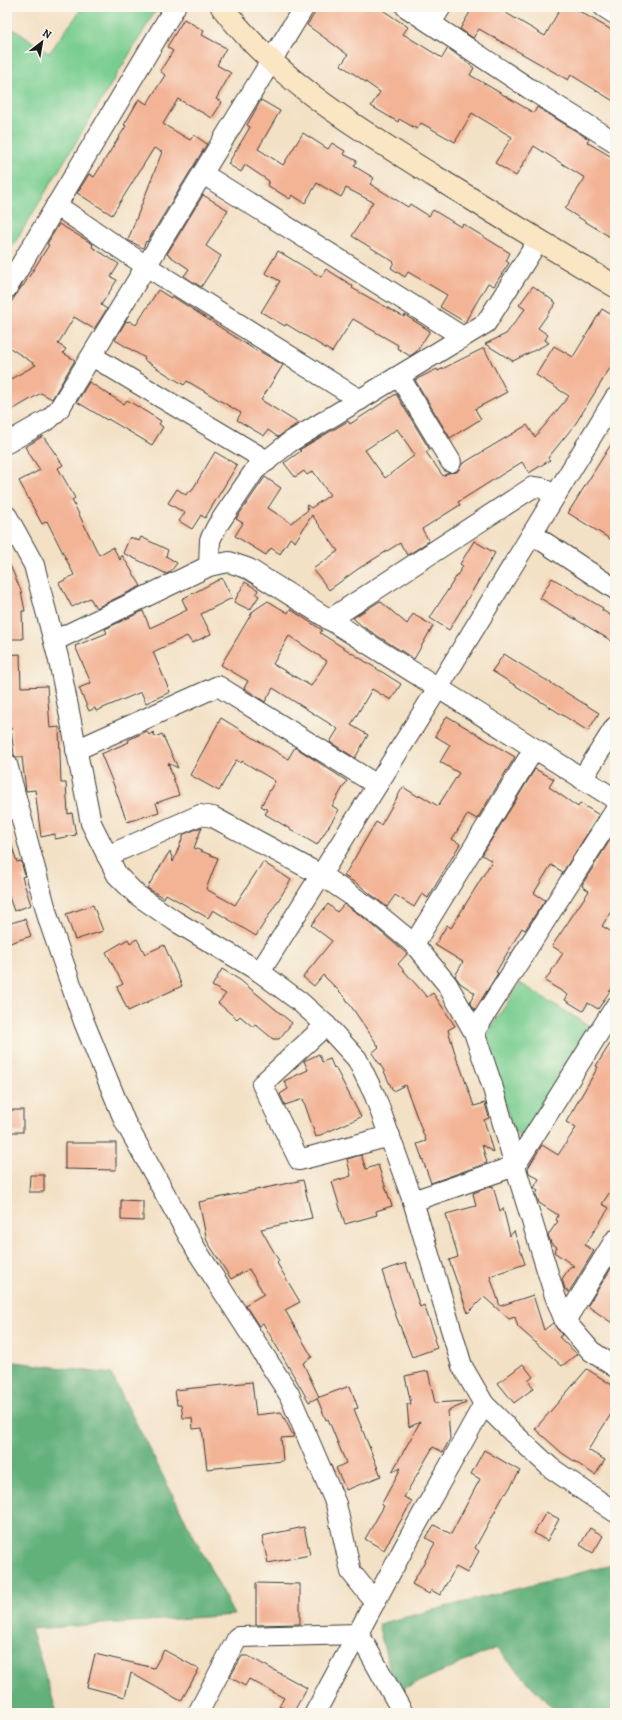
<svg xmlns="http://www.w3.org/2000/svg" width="622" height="1720" viewBox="0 0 622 1720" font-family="Alegreya,serif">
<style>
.green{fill:#78cd90;stroke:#4a7456}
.forest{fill:#62b07a;stroke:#3f664b}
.building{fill:#f3b395;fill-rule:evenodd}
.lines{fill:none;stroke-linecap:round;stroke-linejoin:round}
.street-casing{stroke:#3c3a36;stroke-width:22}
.secondary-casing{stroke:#3c3a36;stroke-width:24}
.street{stroke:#fff;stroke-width:20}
.secondary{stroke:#fbe6c4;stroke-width:22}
</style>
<rect width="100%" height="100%" fill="#fbf7ec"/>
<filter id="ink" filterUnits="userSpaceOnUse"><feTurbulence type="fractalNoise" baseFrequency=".025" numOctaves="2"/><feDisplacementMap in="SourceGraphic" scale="8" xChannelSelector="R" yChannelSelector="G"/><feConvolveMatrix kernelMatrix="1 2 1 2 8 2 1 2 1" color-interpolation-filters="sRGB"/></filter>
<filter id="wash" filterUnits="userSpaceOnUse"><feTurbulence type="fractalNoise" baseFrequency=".012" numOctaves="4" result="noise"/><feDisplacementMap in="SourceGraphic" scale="16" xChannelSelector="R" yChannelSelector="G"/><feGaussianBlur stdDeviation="0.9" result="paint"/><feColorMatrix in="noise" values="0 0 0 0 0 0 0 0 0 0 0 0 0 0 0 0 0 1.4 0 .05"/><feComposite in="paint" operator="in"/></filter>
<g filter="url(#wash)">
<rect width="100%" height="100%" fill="#f3e1c6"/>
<g class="green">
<polygon points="83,7 158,7 14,244 7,253 7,25 49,53"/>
<polygon points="520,983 589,1026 521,1138 514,1131 483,1040"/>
</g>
<g class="forest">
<polygon points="7,1361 111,1374 234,1615 31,1629 57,1713 7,1713"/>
<polygon points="615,1564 615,1713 557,1713 496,1648 395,1692 378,1624"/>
</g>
<g id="blocks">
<g class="building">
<polygon points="319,7 378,7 408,27 403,34 442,58 448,48 474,68 470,75 534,113 537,107 589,139 587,142 590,144 615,159 615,240 565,209 585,178 534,146 516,176 495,163 512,137 472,113 455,142 421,123 417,129 399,119 398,122 371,106 380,92 341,65 348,55 307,25"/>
<polygon points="473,7 496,7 545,36 561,7 572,7 615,32 615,102 571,75 568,80 479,29 473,38 460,29"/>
<polygon points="184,19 204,31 202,35 226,48 217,65 231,73 216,99 222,102 212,118 178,99 163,124 190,140 194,135 207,144 147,242 146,241 143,248 128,240 162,152 154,148 112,215 77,193 89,174 94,177 126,126 124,125 139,99 147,104 165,75 160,71 173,51 167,47"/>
<polygon points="261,100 280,111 258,149 283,165 303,133 328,149 332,143 345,151 343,154 357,161 354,166 374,178 370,184 408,207 410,204 429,216 433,210 461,227 463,224 510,253 506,261 509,263 494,286 488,283 465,322 440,307 447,295 408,272 405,277 391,268 394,262 352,236 373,202 346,188 341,197 317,183 305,203 292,195 290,199 267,185 269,181 245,165 241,172 228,164 250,127 247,125"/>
<polygon points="203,195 228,210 206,246 221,256 201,287 184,276 189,269 167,254"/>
<polygon points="59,224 93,244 92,247 119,264 111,277 117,280 101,305 107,309 94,329 74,317 58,344 66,349 63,353 75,360 52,399 41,393 7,413 7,381 36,365 7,346 7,308 22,286 23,286 49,245 47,244"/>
<polygon points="278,251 321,277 326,269 353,286 352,288 404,317 405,315 430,331 417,351 410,356 397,348 398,345 353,319 332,352 286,324 285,326 261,312 280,281 265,273"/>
<polygon points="533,286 556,303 538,328 548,335 545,340 549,343 513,361 485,344 506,334 525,309 519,305"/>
<polygon points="158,290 171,298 172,296 258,352 259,351 283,365 261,400 298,423 278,437 268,430 264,436 237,420 241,413 187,381 184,385 144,360 145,358 115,340 126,321 128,322 129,321 136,325"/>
<path d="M602 309 615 317V360L576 423 548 458 550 460 529 473 522 462 458 502 460 505 422 529 429 541 411 553 407 555 400 543 358 569 329 590 313 569 338 551 312 515 295 542 290 538 280 554 271 548 266 555 235 536 243 523 236 519 265 477 281 488 268 508 291 523 308 510 306 506 307 505 311 508 330 495 313 471 307 475 304 471 295 477 284 463 301 451 299 450 348 421 350 424 396 394 430 450 426 452 443 476 448 473 457 472 462 464 527 425 535 437 569 396 536 375 554 346 573 357ZM397 429 415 455 385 478 365 450Z"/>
<polygon points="484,348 507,392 475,409 481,419 450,438 415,380 437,369 438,371"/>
<polygon points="89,382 124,404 127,400 161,421 159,424 163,427 152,445 108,419 107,420 77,402"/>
<polygon points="43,436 63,465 58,468 75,498 72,500 99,555 113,547 120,560 122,555 141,586 96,608 90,598 72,607 59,583 74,575 47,521 42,524 19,481 40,470 25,447"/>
<polygon points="615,438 615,542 568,513"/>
<polygon points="215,452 237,465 205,518 201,515 192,529 179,521 185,513 168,503 177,489 186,495 189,490 191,492"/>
<polygon points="130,537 139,541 141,537 168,550 166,556 177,563 171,571 167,574 123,553"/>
<polygon points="474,541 495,553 449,630 430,618 463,566 460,564"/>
<polygon points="7,558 21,591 25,611 22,611 23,639 7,639"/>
<polygon points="222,578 232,598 201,614 211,634 192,643 187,636 153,652 170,692 146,703 141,692 96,711 95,708 89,711 79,688 91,683 75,646 107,633 105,629 143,611 150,628 187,610 182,599"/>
<polygon points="552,578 603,608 602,610 615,618 615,643 540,598"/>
<polygon points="245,582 258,590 256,594 259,596 250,610 234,602"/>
<path d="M268 601 288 613 290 609 322 630 320 633 401 684 391 700 372 689 351 725 368 735 355 758 330 742 338 729 273 688 265 702 244 688 248 681 221 665 253 611ZM289 636 327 661 311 686 273 664Z"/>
<polygon points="380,601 407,624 413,614 433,626 414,659 362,626 353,618"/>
<polygon points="20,654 21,687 47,686 50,728 59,727 61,783 66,783 68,814 72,813 76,835 55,839 55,834 41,837 35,790 26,791 22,757 16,757 14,755 11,728 7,728 7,655"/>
<polygon points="504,654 599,713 588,731 492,671"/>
<polygon points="447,716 515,757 477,819 468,814 452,839 460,844 428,898 422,894 414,907 395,895 387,907 359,885 344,876 376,822 381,825 403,787 419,797 420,795 438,806 459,773 440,762 450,745 435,736"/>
<polygon points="221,718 288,759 295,747 347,781 332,806 339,810 317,845 265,814 268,810 261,806 275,781 242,761 241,763 236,760 219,791 190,775"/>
<polygon points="147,731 149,735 153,732 155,737 162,734 178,768 168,763 179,795 156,803 159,812 127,822 113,783 101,754 129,742 128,740"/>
<polygon points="535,769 554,779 549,787 578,807 580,803 599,815 563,872 551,865 534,893 545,900 525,930 522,928 496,972 498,973 475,1010 470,1002 475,993 460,983 455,976 463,962 435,945 447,925 451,928 492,861 482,855"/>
<polygon points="202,827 194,848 218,858 206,889 235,905 263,862 291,880 256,936 213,910 208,918 166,894 164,898 147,888 170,851 173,862 184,834"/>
<polygon points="615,832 615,905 602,926 615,934 615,983 598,1009 588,1003 583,1011 565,1000 568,995 545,981 563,953 552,946 589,891 582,886 583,883"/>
<polygon points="10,840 17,862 21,861 25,876 22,877 31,905 14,911 7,891 7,841"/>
<polygon points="328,904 337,912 344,904 363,917 407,954 398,964 427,997 433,993 455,1026 448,1030 458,1063 459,1063 474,1106 485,1103 489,1118 484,1120 493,1152 482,1145 487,1163 431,1183 417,1144 426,1141 405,1085 393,1091 383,1069 372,1053 379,1047 346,999 346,998 323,975 314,986 303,977 332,941 311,925"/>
<polygon points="93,905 103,931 75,940 66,914"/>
<polygon points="25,919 31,936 7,944 7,924"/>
<polygon points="128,939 130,943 137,939 145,954 164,945 182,986 128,1011 117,987 123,984 106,952"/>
<polygon points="222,969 240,980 292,1023 279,1039 273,1039 255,1024 253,1027 240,1016 237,1019 218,1003 226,994 212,986"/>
<polygon points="615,1036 615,1184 602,1204 609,1208 585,1245 594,1251 569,1292 565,1289 562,1279 570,1267 574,1266 554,1252 557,1247 551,1243 548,1235 558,1221 556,1220 558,1215 539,1203 536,1194 538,1191 534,1188 539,1179 529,1173 528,1168 542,1145 558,1155 576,1128 566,1122 598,1067 596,1066"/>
<polygon points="319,1054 322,1062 330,1059 334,1068 335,1067 361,1117 316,1137 303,1099 285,1105 280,1094 288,1089 284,1081 308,1070 304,1061"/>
<rect x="7" y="1110" width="16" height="22"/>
<polygon points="65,1143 116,1143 116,1170 65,1169"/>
<polygon points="361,1155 366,1169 378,1165 392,1206 376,1211 377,1215 345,1224 332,1182 351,1176 347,1159"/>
<polygon points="30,1175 44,1175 44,1192 29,1192"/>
<polygon points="303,1180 312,1218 261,1229 279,1261 277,1263 300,1302 285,1310 312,1357 303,1363 319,1397 309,1402 263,1323 259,1326 245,1305 264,1294 249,1269 231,1279 207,1241 199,1202"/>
<polygon points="493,1186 500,1211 503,1208 510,1236 514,1231 525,1264 490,1276 500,1306 533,1295 544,1330 553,1323 562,1335 559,1337 577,1354 562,1366 518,1327 515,1317 509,1319 484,1297 468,1313 449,1260 458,1257 446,1214 476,1206 473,1193"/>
<polygon points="121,1200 143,1201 143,1221 121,1220"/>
<polygon points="406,1263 420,1307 424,1305 436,1338 434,1339 437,1348 412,1357 396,1316 382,1271"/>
<polygon points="612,1267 615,1269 615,1325 589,1307 588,1305"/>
<polygon points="523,1364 533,1377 528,1381 534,1388 514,1403 498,1383"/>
<polygon points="587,1369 615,1387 615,1408 588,1450 605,1460 595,1475 562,1453 535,1429"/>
<polygon points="428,1371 435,1403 466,1401 466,1403 448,1411 450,1439 443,1452 433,1447 404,1497 412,1501 384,1550 365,1539 384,1506 381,1505 401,1468 392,1472 420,1422 409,1427 407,1404 411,1404 405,1376"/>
<polygon points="252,1382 256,1415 281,1412 294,1437 281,1438 283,1461 207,1469 202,1428 193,1429 192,1418 183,1418 181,1405 177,1405 175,1390"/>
<polygon points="350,1386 358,1408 354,1409 381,1476 346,1490 336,1468 346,1463 328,1419 326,1420 317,1398"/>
<polygon points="484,1450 520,1471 506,1494 505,1493 475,1548 479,1551 467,1573 456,1567 440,1595 431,1590 429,1594 412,1584 435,1543 426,1538 434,1525 451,1534 480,1479 471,1474"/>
<polygon points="546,1512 559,1519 547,1541 534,1533"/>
<polygon points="304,1527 310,1555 268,1563 262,1536"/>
<polygon points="590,1528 603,1536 593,1553 580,1545"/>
<polygon points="256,1583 300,1584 300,1624 256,1625"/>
<polygon points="164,1650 199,1669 181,1701 131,1673 125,1697 87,1687 95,1654 154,1668"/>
<polygon points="242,1656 248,1656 307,1688 293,1713 279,1706 284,1698 249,1679 245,1686 230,1677"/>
</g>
</g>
</g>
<g filter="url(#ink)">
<use href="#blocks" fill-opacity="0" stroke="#3c3a36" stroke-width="1"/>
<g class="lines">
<defs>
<g id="street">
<polyline points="406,7 530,89 615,142"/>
<polyline points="604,7 615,14"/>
<polyline points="431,23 441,7"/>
<polyline points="203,174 463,337"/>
<polyline points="56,205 146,266 360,400"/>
<polyline points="7,288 175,7"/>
<polyline points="92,356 267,461"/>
<polyline points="399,376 451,462"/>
<polyline points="7,443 49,419 59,409 304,7"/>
<polyline points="7,516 34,565 59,661 91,823 117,875 137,895 175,921 260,972 299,1001 326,1025 357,1059 375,1096 413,1201 462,1366 484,1404 512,1432 551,1468 615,1512"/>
<polyline points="532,534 615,589"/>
<polyline points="209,566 210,540 217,526 255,470 290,442 486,323 538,241"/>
<polyline points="329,620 533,487 542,488 555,496"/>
<polyline points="54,641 209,566 229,562 249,569 615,799"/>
<polyline points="76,750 218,686 377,785"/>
<polyline points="7,764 49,921 84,1022 125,1122 197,1251 289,1394 336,1504 351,1572 375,1602"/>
<polyline points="582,779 615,727"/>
<polyline points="107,856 200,815 213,817 321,875 370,908 414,944 447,984 474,1032 492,1085 515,1166 555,1296 565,1321 591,1351 615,1367"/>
<polyline points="414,944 534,749"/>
<polyline points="260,972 438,688 615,398"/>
<polyline points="326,1025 262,1084 299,1160 390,1136"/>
<polyline points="474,1032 615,811"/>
<polyline points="413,1201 515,1166 615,1007"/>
<polyline points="565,1321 615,1240"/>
<polyline points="359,1634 403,1713"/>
<polyline points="198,1713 238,1637 359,1634"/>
<polyline points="315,1713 413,1531 484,1404"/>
</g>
<path id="secondary" d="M222 7C278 81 357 128 434 176 494 213 554 250 615 286"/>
</defs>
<use href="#street" class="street-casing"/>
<use href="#secondary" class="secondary-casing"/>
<use href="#street" class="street"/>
<use href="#secondary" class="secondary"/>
</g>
</g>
<rect width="622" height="1720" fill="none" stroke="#fbf7ec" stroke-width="24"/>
<g transform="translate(42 42) rotate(31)" stroke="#fbf7ec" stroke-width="3" paint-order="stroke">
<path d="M0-3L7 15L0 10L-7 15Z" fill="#1c1c1c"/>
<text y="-6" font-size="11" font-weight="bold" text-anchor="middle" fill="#1c1c1c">N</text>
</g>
</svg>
